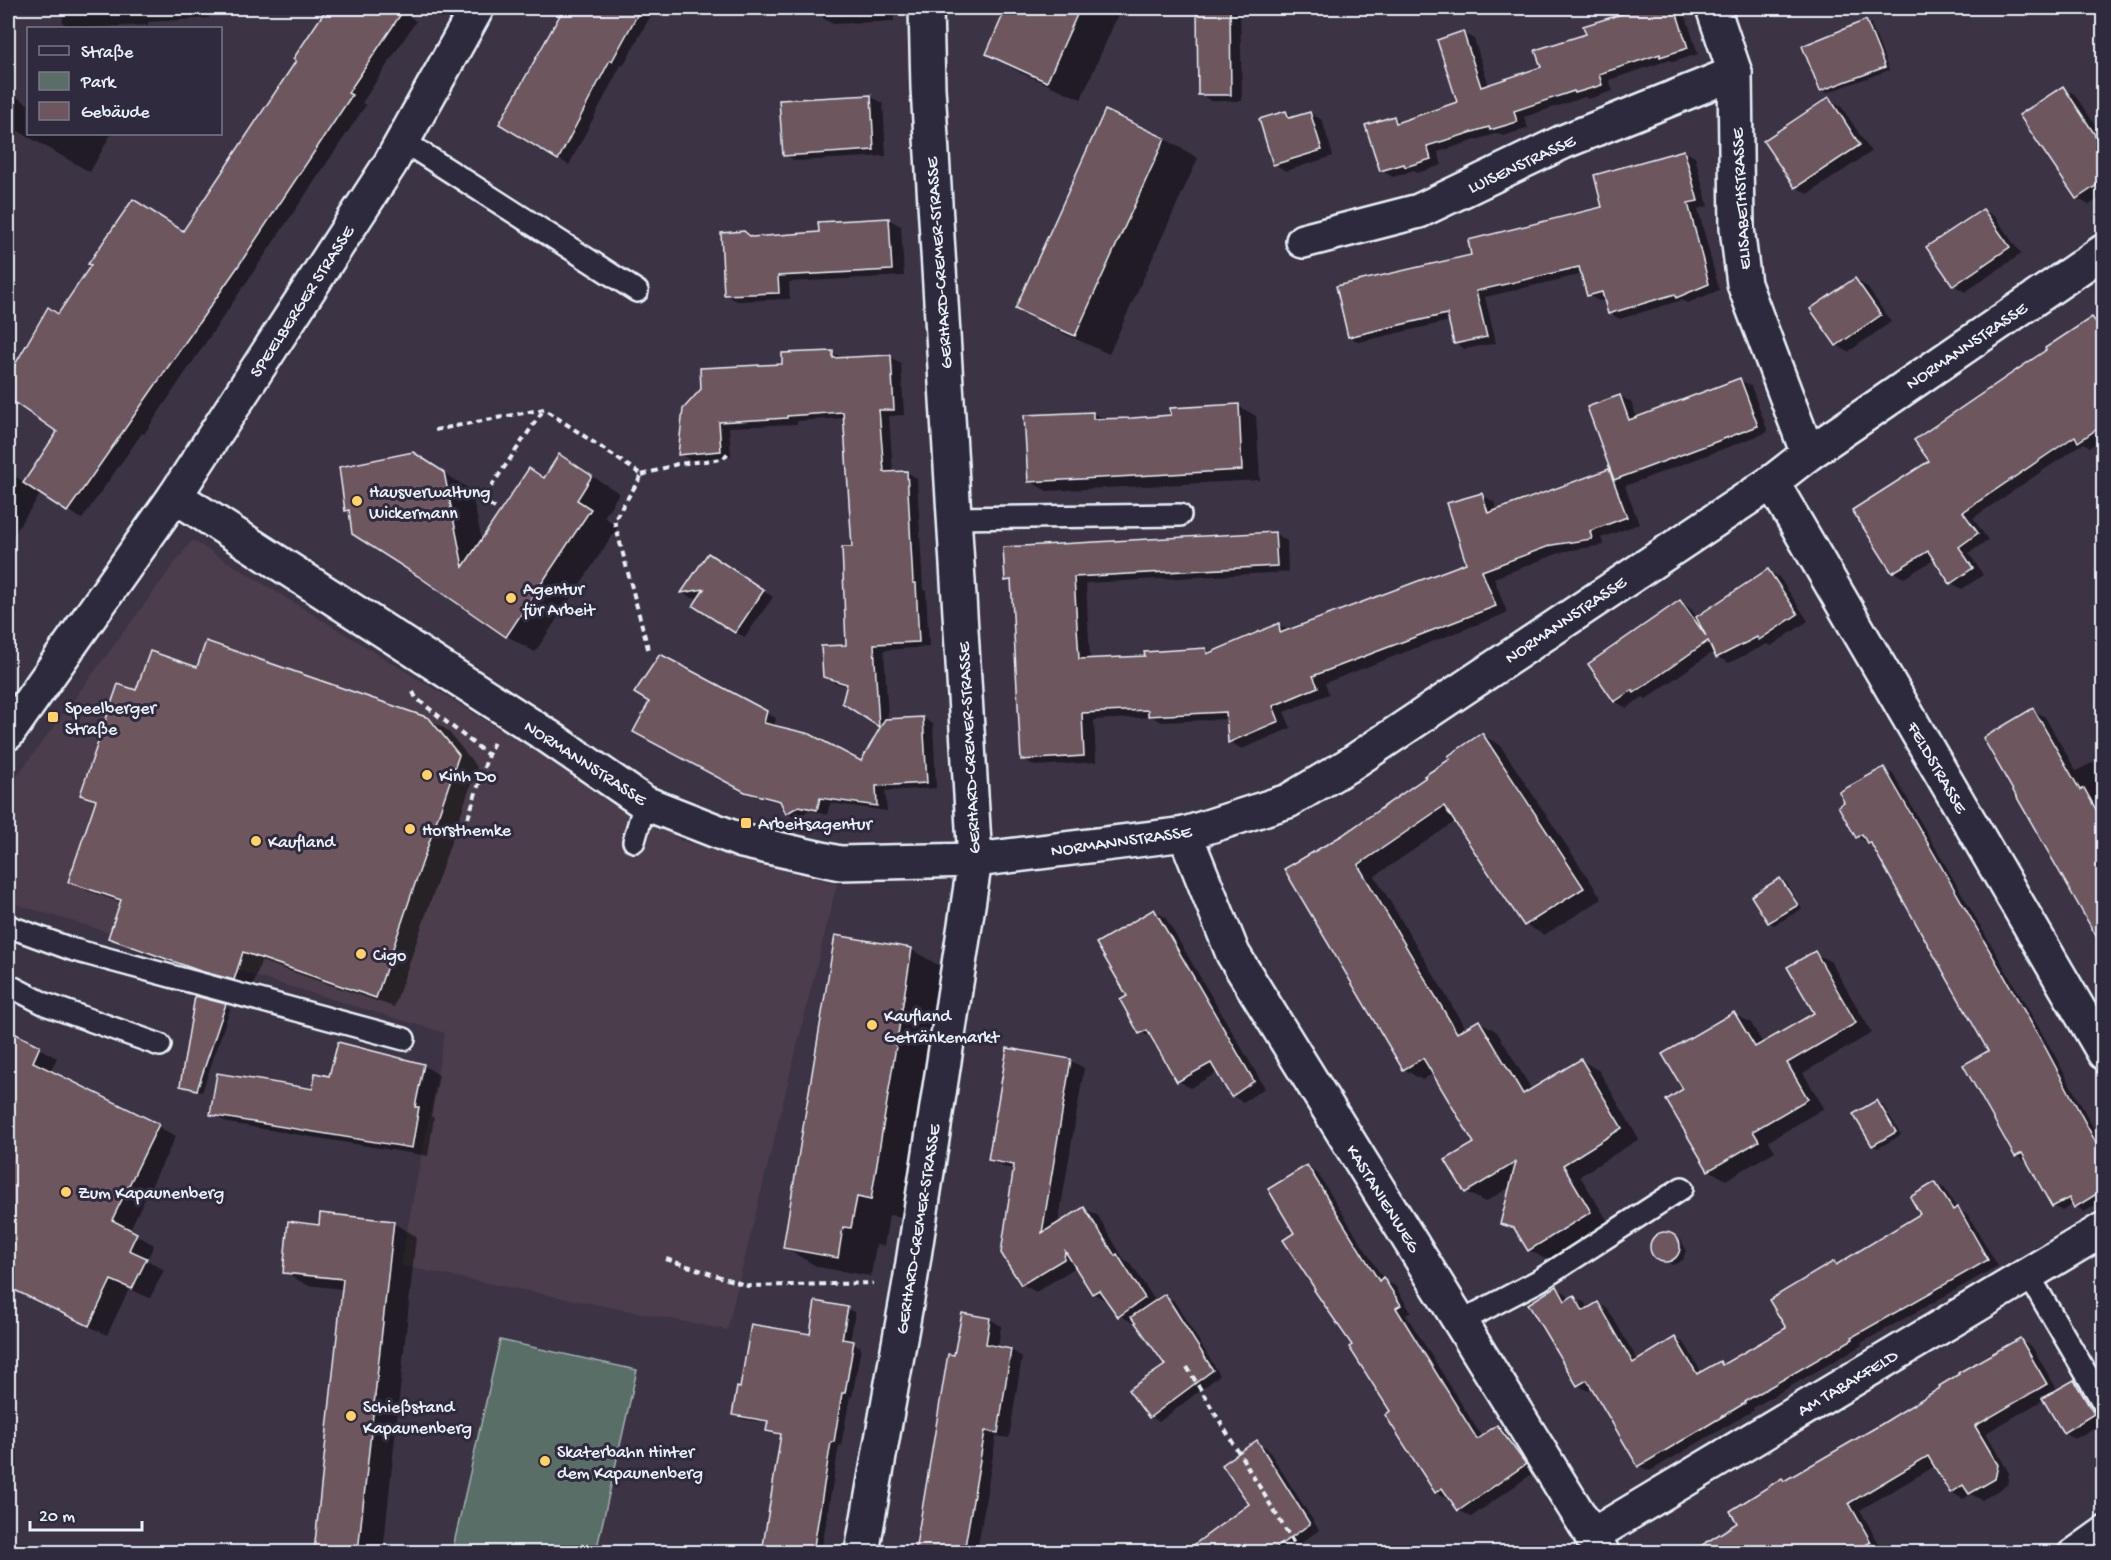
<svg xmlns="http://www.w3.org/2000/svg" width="2111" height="1560" viewBox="0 0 2111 1560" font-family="'Gochi Hand',sans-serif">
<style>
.built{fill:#4b3e4c}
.green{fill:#5a6e67;stroke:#a1b0b0;stroke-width:1.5}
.shadow{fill:#0007}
.building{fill:#6e565e;stroke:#e8f1f8;stroke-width:1.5}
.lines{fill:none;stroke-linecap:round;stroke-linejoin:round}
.service-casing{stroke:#e8f1f8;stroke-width:26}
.minor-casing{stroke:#e8f1f8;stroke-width:38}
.path{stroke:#e8f1f8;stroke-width:4;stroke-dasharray:6 4.5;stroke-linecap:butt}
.service{stroke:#2f2a3d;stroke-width:21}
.minor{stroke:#2f2a3d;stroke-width:33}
.poi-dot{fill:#ffd166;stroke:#2f2a3d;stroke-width:2}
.labels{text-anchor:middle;stroke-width:6;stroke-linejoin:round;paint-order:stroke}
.street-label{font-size:18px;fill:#e8f1f8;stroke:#2f2a3d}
.poi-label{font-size:18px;fill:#e8f1f8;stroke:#2f2a3d;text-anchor:start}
</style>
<rect width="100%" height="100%" fill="#3c3344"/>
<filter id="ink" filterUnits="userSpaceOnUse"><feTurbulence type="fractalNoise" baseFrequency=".0167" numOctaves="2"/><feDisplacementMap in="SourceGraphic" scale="12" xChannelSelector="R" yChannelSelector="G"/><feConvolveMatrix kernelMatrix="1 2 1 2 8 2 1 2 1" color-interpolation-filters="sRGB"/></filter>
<g filter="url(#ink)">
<polygon class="built" points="192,540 682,841 837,884 727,1330 400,1266 445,1033 8,902 8,788"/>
<polygon class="green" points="500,1340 637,1370 596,1552 452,1552"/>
<g class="shadow">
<polygon points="62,8 208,8 209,18 148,22 148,25 73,28 63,23"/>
<polygon points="328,8 395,8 416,21 362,103 366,105 144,434 142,433 82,519 41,493 8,543 8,472 25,483 60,431 8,396 8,359 16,364 59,315 184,232 298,61 295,58"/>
<polygon points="566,8 655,8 623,66 621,65 569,165 501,123"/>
<polygon points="822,8 893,8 894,21 833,24 823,18"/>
<polygon points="1008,8 1121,8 1081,99 1021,73 988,54"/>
<polygon points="1198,8 1240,8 1242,101 1211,101 1200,94"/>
<polygon points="1645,8 1651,8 1659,12 1675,8 1685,14 1698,54 1673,62 1669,60 1609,80 1613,91 1588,99 1585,97 1524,117 1528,128 1503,136 1498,133 1438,152 1442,165 1417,173 1414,170 1393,177 1381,170 1394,117 1403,123 1459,103 1462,33 1474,39 1489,86 1542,68 1588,35 1585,27"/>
<polygon points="1866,21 1871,24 1889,70 1826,93 1821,90"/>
<polygon points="2063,88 2074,94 2104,138 2104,195 2089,205 2077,198"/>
<polygon points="8,92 28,104 28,134 111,134 90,172 8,125"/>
<polygon points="871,97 883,103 886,156 796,161 784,155"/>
<polygon points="1829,99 1841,106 1871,152 1808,194 1796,187 1765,142"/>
<polygon points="1105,112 1165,139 1198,158 1109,354 1049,327 1016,308"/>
<polygon points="1286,112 1296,118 1310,113 1322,120 1333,156 1286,171 1274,164"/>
<polygon points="1684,151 1695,157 1708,206 1698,209 1719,290 1688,303 1682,300 1620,319 1609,313 1605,300 1599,301 1588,295 1583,274 1485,297 1496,343 1465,349 1455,343 1450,321 1359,342 1349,336 1473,257 1604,208"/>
<polygon points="1984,210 1995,217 2021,254 1965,292 1954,285"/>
<polygon points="889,220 901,226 904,276 789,282 790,299 737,301 726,295 744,233 754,238 820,234"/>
<polygon points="1856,280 1867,287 1891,322 1848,352 1837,345"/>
<polygon points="2104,311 2104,438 2090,447 2084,443 1973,518 1988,540 1969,553 1983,575 1962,589 1951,583 1935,559 1904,578 1893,572 1931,462 2048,351 2047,349"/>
<polygon points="832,352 843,359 890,357 901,363 904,415 889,416 893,473 906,472 917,478 923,589 926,591 929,647 884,650 888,720 923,718 933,724 936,788 885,791 887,811 830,803 827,815 809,810 797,819 787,813 783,803 757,797 645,738 766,713 776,718 774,727 861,763 882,727 844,703 848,686 835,683 825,676 848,646 854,548 845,418 797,421 797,424 729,427 731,456 690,460 679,454 784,365"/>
<polygon points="1740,380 1751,386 1768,432 1625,486 1639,524 1601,538 1604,545 1565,551 1494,578 1507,613 1325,683 1329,694 1284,712 1291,728 1242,749 1230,742 1228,719 1162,722 1152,717 1094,720 1096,762 1035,766 1023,759 1013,583 1007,580 1275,533 1287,541 1288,572 1086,583 1090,660 1146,657 1206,650 1212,654 1279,625 1290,631 1468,563 1481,494 1494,502 1497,512 1609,471 1613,473 1620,396 1631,402 1637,419"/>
<polygon points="1238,406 1256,416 1260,480 1047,491 1029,481 1093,413 1105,420 1172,417"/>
<polygon points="412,453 471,490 482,541 530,470 545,479 560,456 619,493 604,517 618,527 535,652 507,636 419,575 346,510"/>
<polygon points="718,561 773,597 745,637 735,632 700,597 692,598 683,593"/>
<polygon points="1768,571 1779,577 1808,621 1771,646 1767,644 1729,663 1717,657 1714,651 1646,699 1643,697 1626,708 1615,701 1680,602 1691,609 1698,618"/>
<polygon points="8,605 18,612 8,627"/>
<polygon points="198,669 429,719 447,730 477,767 394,1007 261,961 252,989 219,980 128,947 110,937 122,903 88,891 70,881 97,803 82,794"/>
<polygon points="2033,710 2045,717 2076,771 2104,757 2104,944 1985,739"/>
<polygon points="1482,735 1500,745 1602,899 1544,935 1525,924 1456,821 1375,876 1466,1029 1479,1021 1497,1032 1532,1090 1581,1060 1599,1071 1639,1139 1580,1176 1609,1223 1547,1260 1529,1250 1519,1233 1502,1224 1512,1186 1485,1202 1466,1192 1477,1143 1434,1073 1422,1080 1404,1069 1342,837 1452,759"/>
<polygon points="1884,769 1893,774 2054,1054 2104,1148 2104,1200 2084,1212 2074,1204 2062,1211 2053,1206 2027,1160 2025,1161 2016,1156 1990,1051 1873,845 1857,837"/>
<polygon points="1780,879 1786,882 1802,909 1774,925 1769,922"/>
<polygon points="1154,911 1165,917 1265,1088 1243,1102 1232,1096 1218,1072 1190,1088 1179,1081 1154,1038 1141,1033"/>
<polygon points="836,937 912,950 945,969 904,1217 889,1215 884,1246 876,1245 871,1276 818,1267 785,1248"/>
<polygon points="1815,953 1831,962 1872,1033 1803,1073 1824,1108 1769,1141 1775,1151 1726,1180 1709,1170 1685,1090 1734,1014 1751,1023 1763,1044 1816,1013"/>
<polygon points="225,1006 230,1009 202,1092 187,1088 182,1085"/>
<polygon points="8,1032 57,1058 50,1072 176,1136 129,1231 154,1245 147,1260 164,1270 150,1298 129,1289 107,1335 8,1287"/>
<polygon points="339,1044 424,1066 439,1075 431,1116 434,1118 428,1156 228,1123 212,1114 314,1091 331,1077"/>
<polygon points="1070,1060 1084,1068 1058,1225 1084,1208 1098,1216 1125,1261 1131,1264 1156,1302 1165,1296 1174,1301 1220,1375 1159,1422 1150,1416 1167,1366 1136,1321 1133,1323 1119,1315 1108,1300 1106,1301 1093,1293 1076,1267 1036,1292 1022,1284 1002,1253 1015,1169 1003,1167 990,1160"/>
<polygon points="1877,1101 1883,1105 1901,1135 1878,1148 1873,1145"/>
<polygon points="1307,1167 1318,1174 1384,1280 1395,1286 1411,1312 1406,1315 1482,1437 1497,1426 1509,1433 1536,1471 1471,1517 1459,1510 1450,1496 1447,1499 1436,1492 1354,1345 1297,1233"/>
<polygon points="1935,1183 1945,1189 1957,1209 1968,1215 1998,1266 1861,1343 1862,1345 1753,1408 1754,1410 1650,1471 1639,1466 1594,1388 1588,1391 1578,1385 1557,1288 1567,1294 1570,1300 1574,1297 1585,1303 1588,1310 1598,1303 1608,1309 1638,1361 1675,1338 1685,1344 1702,1373 1720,1362 1725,1365 1788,1329 1834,1263 1838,1265 1922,1215"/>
<polygon points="393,1223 416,1236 383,1552 315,1552 343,1289 307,1285 284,1272 320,1226"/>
<polygon points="1664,1233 1681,1240 1686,1250 1683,1260 1673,1265 1656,1258 1651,1249 1655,1234"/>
<polygon points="847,1308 855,1313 850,1342 861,1347 852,1397 850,1396 841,1446 839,1445 821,1552 763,1552 783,1436 768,1430 769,1423 742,1419 734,1414 741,1389"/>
<polygon points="963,1315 990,1319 1001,1326 998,1348 1011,1350 1022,1357 1009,1438 996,1436 977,1552 917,1552 950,1356 955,1357"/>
<polygon points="2020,1340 2032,1347 2058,1391 2074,1381 2086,1388 2104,1418 2104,1422 2075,1439 2064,1432 2045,1399 1986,1433 2009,1473 2007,1485 1982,1500 1971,1494 1963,1499 1951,1492 1935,1466 1860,1510 1882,1549 1876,1552 1696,1552 1739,1524 1782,1480 1786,1481 1881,1426"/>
<polygon points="1257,1442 1267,1448 1319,1530 1289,1552 1186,1552 1251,1504"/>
</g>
<g class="building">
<polygon points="327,8 405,8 348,93 352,95 237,268 67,512 23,483 57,432 8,398 8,377 48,307 58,314 91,265 88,264 133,199 183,231 296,61 293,59"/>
<polygon points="564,8 641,8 612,61 610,60 558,160 499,124"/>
<polygon points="1006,8 1080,8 1047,82 986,54"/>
<polygon points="1197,8 1230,8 1231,95 1198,95"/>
<polygon points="1641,8 1675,8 1688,48 1660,57 1660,54 1599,74 1602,85 1575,93 1574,91 1514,111 1517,122 1490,130 1489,127 1427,146 1431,159 1405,167 1404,164 1380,171 1365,125 1394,116 1396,123 1457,102 1437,40 1463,31 1481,87 1541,67 1535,50 1586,34 1583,26"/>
<polygon points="1866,20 1885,67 1820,91 1802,46"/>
<polygon points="2063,86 2103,147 2103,181 2076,199 2019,115"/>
<polygon points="871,95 874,150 783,156 779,100"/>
<polygon points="1829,97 1860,145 1795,188 1763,141"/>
<polygon points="1105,110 1165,138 1075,336 1015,309"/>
<polygon points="1286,111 1289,118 1310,112 1322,150 1273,165 1259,119"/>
<polygon points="1684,150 1698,201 1688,203 1709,284 1676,298 1675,294 1608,314 1602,292 1587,296 1579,267 1476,291 1487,337 1454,344 1447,314 1348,337 1336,286 1471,255 1468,240 1602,207 1594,175"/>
<polygon points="1983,209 2010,247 1953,286 1926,247"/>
<polygon points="889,218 892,270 778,276 779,293 724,295 721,233 744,231 751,237 819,232 818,222"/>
<polygon points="1855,278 1881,315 1836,346 1810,309"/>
<polygon points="2092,317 2103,331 2103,425 2078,442 2075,436 1963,512 1978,533 1959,547 1973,568 1950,584 1928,551 1892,573 1852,510 1929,461 1914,440 2046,350 2045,348"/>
<polygon points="833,351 833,358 891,355 894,410 879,410 884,472 907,471 913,583 916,583 919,642 874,644 879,727 842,703 847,684 823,677 821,646 846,645 842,547 852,547 843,412 787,416 787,418 719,422 721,451 678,455 683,409 701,389 700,368 782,364 782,353"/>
<polygon points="1740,378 1758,426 1614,480 1587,407 1620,395 1629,420"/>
<polygon points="1239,404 1242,470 1028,482 1024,415 1093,412 1093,419 1132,418 1171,415 1170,408"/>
<polygon points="413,452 444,472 463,567 529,468 544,478 559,454 592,476 577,500 591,509 506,637 418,576 352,534 349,510 345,511 339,467"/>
<polygon points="1609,469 1627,517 1590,531 1592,539 1552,545 1482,571 1496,606 1313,676 1318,687 1273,706 1279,721 1228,743 1226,712 1148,716 1148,710 1082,713 1084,756 1021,760 1011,580 1005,581 1003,547 1275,532 1277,566 1074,577 1079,659 1145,656 1144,652 1206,648 1207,654 1279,623 1280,633 1466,563 1447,503 1482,493 1488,513"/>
<polygon points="708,553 764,590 735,633 693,606 704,589 681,593"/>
<polygon points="1768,569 1798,614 1759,640 1757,637 1716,658 1708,641 1634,693 1632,690 1614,702 1588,664 1680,600 1706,636 1696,617"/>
<polygon points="206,641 429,718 459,755 376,998 243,952 234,980 200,971 108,938 121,900 68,882 96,800 80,795 118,684 136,690 150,651 197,667"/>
<polygon points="660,654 767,711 764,723 810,734 861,761 885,719 923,717 927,783 876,786 877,806 820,798 817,810 799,806 786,814 780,801 745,792 633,732 649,702 634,693"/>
<polygon points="2033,708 2080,790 2084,788 2103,822 2103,948 1983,738"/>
<polygon points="1482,733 1584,888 1524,926 1444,806 1358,865 1457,1033 1479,1020 1523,1094 1581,1059 1622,1128 1563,1165 1591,1212 1528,1251 1514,1228 1500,1224 1516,1162 1465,1193 1445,1160 1474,1143 1423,1058 1403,1070 1284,869 1341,836 1426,777 1424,776 1450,759 1448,756"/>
<polygon points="1884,767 2045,1047 2103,1156 2103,1190 2074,1208 2069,1198 2052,1207 2022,1153 2015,1157 1963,1065 1988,1051 1870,842 1867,843 1862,834 1856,838 1838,806 1844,802 1839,792"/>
<polygon points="1780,878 1798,905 1768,923 1751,896"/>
<polygon points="1154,909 1254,1081 1231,1097 1211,1063 1177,1082 1147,1030 1139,1034 1120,1000 1127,996 1096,943"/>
<polygon points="835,935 912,948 871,1200 857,1197 851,1228 843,1227 838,1258 783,1248"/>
<polygon points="1815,951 1856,1023 1787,1063 1808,1099 1753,1131 1759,1141 1708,1171 1666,1100 1683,1089 1662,1054 1734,1012 1755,1047 1814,1013 1787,967"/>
<polygon points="195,996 226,1004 197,1090 180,1086"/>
<polygon points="8,1030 40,1046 33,1062 159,1124 112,1220 137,1233 129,1250 147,1258 132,1289 111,1280 89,1326 8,1287"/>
<polygon points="338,1042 424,1064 415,1107 419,1107 412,1148 210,1115 217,1073 313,1089 315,1073 329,1076"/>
<polygon points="1007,1048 1071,1059 1042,1233 1084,1207 1115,1256 1117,1254 1145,1298 1118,1317 1099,1290 1092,1294 1065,1251 1064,1259 1021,1285 1001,1253 1014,1165 988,1160"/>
<polygon points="1877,1100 1896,1132 1872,1146 1853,1114"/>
<polygon points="1307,1165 1379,1281 1383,1277 1401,1305 1396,1308 1477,1439 1497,1425 1526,1464 1458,1511 1442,1488 1435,1493 1385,1415 1390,1411 1349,1347 1352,1345 1314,1290 1315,1289 1283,1240 1294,1233 1268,1189"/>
<polygon points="1935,1182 1953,1210 1958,1207 1988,1260 1852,1337 1853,1339 1744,1402 1745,1403 1638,1467 1587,1380 1577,1386 1528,1304 1557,1286 1565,1301 1574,1295 1583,1311 1598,1302 1633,1363 1675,1337 1697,1374 1720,1361 1722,1365 1786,1328 1769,1300 1834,1261 1836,1265 1920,1214 1910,1197"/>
<polygon points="320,1213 394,1221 358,1552 314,1552 343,1279 283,1273 288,1221 319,1225"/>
<circle cx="1665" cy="1247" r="15"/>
<polygon points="1165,1294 1213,1370 1149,1418 1128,1390 1165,1365 1131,1317"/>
<polygon points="815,1301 848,1307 842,1339 854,1341 845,1393 842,1393 834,1442 831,1442 813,1552 762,1552 781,1434 766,1431 768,1421 732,1415 737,1387 740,1388 751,1324 810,1334"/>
<polygon points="962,1313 990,1318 986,1344 1011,1349 998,1433 985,1431 964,1552 915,1552 948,1354 954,1355"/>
<polygon points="2020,1338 2047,1384 1975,1426 1998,1465 1995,1479 1969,1494 1963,1485 1950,1493 1928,1456 1849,1503 1871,1542 1853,1552 1691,1552 1737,1523 1730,1511 1782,1478 1784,1481 1880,1425 1940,1388 1939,1386 1959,1374 1958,1373"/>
<polygon points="2074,1380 2094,1414 2063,1433 2042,1398"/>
<polygon points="1257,1440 1310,1524 1270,1552 1184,1552 1249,1504 1222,1465"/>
</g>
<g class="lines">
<defs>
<g id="service">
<polyline points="403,141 637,291"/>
<polyline points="954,518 1180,515"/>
<polyline points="634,841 645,803"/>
<polyline points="8,926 74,950 404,1039"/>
<polyline points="8,985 45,1004 160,1045"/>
<polyline points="2028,1274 2104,1404"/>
<polyline points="1460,1322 1540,1280 1682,1188"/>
<polyline points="2069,1552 2104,1527"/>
</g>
<g id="minor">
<polyline points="1713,8 1735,73 1737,228 1744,284 1808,454"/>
<polyline points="1303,241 1419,211 1563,142 1735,73"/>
<polyline points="1772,482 2104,1053"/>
<polyline points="175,496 549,737 645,803 742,841 840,863 975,860 1185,834 1288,801 1347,766 1772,482 1808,454 2104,251"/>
<polyline points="8,733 175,496 390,164 477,8"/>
<polyline points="1185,834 1233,954 1602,1552"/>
<polyline points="1591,1536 2104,1229"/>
<polyline points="862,1552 910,1282 975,860 928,88 926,8"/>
</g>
</defs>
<use href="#service" class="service-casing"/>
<use href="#minor" class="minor-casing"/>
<g class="path">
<polyline points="435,430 544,409 642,475 614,520 649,652"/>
<polyline points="642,475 677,464 723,459 730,450"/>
<polyline points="495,508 482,500 544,409"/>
<polyline points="413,692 416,698 488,755"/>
<polyline points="468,818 488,755 494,742"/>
<polyline points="666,1259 748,1286 873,1283"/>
<polyline points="1187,1367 1299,1552"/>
</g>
<use href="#service" class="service"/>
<use href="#minor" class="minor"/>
</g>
</g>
<g class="poi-dot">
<circle cx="357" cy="501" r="6"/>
<circle cx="511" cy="598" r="6"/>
<rect x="47" y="711" width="12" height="12" rx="3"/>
<circle cx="427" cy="775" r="6"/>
<rect x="740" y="817" width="12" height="12" rx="3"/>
<circle cx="410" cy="829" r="6"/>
<circle cx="256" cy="841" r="6"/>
<circle cx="361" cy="954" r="6"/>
<circle cx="872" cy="1025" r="6"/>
<circle cx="66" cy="1192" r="6"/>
<circle cx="351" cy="1416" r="6"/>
<circle cx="545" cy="1461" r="6"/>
</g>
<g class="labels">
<g class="street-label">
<text transform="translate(1521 163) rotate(-25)" y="6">LUISENSTRASSE</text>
<text transform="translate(1740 199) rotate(-93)" y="6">ELISABETHSTRASSE</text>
<text transform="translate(938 263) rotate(-94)" y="6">GERHARD-CREMER-STRASSE</text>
<text transform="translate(301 301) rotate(-57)" y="6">SPEELBERGER STRASSE</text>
<text transform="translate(1966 345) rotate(-34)" y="6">NORMANNSTRASSE</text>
<text transform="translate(1565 619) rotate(-34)" y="6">NORMANNSTRASSE</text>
<text transform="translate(968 748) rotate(-93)" y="6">GERHARD-CREMER-STRASSE</text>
<text transform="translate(586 762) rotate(33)" y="6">NORMANNSTRASSE</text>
<text transform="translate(1938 767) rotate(60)" y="6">FELDSTRASSE</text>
<text transform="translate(1121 840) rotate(-8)" y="6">NORMANNSTRASSE</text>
<text transform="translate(1384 1198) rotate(58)" y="6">KASTANIENWEG</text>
<text transform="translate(917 1229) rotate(-81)" y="6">GERHARD-CREMER-STRASSE</text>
<text transform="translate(1847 1382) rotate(-31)" y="6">AM TABAKFELD</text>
</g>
<g class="poi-label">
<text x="369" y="497">Hausverwaltung<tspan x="369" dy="21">Wickermann</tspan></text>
<text x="523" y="594">Agentur<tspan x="523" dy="21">für Arbeit</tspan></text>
<text x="65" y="713">Speelberger<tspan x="65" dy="21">Straße</tspan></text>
<text x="439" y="781">Kinh Do</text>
<text x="758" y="829">Arbeitsagentur</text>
<text x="422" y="835">Horsthemke</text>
<text x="268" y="847">Kaufland</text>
<text x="373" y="960">Cigo</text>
<text x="884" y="1021">Kaufland<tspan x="884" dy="21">Getränkemarkt</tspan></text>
<text x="78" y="1198">Zum Kapaunenberg</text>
<text x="363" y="1412">Schießstand<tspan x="363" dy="21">Kapaunenberg</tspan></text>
<text x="557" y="1457">Skaterbahn Hinter<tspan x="557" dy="21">dem Kapaunenberg</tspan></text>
</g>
</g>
<rect width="2111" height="1560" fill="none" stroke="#2f2a3d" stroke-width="30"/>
<rect x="15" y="15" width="2081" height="1530" fill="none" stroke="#e8f1f8" stroke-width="2" filter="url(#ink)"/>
<rect x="27" y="27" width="195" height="108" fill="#2f2a3d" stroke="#797a88" stroke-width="1.5"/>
<rect x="39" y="46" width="30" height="9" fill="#2f2a3d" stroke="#797a88" stroke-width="1.5"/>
<text x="81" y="57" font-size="18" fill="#e8f1f8">Straße</text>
<rect x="39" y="72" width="30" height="18" fill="#5a6e67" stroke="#797a88" stroke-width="1.5"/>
<text x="81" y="87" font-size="18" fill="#e8f1f8">Park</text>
<rect x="39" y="102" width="30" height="18" fill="#6e565e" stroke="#797a88" stroke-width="1.5"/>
<text x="81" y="117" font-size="18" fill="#e8f1f8">Gebäude</text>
<path d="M30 1521v9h112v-9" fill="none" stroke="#e8f1f8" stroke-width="3"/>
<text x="39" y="1521" font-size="18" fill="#e8f1f8" stroke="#2f2a3d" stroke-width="4.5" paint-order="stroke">20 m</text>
</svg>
